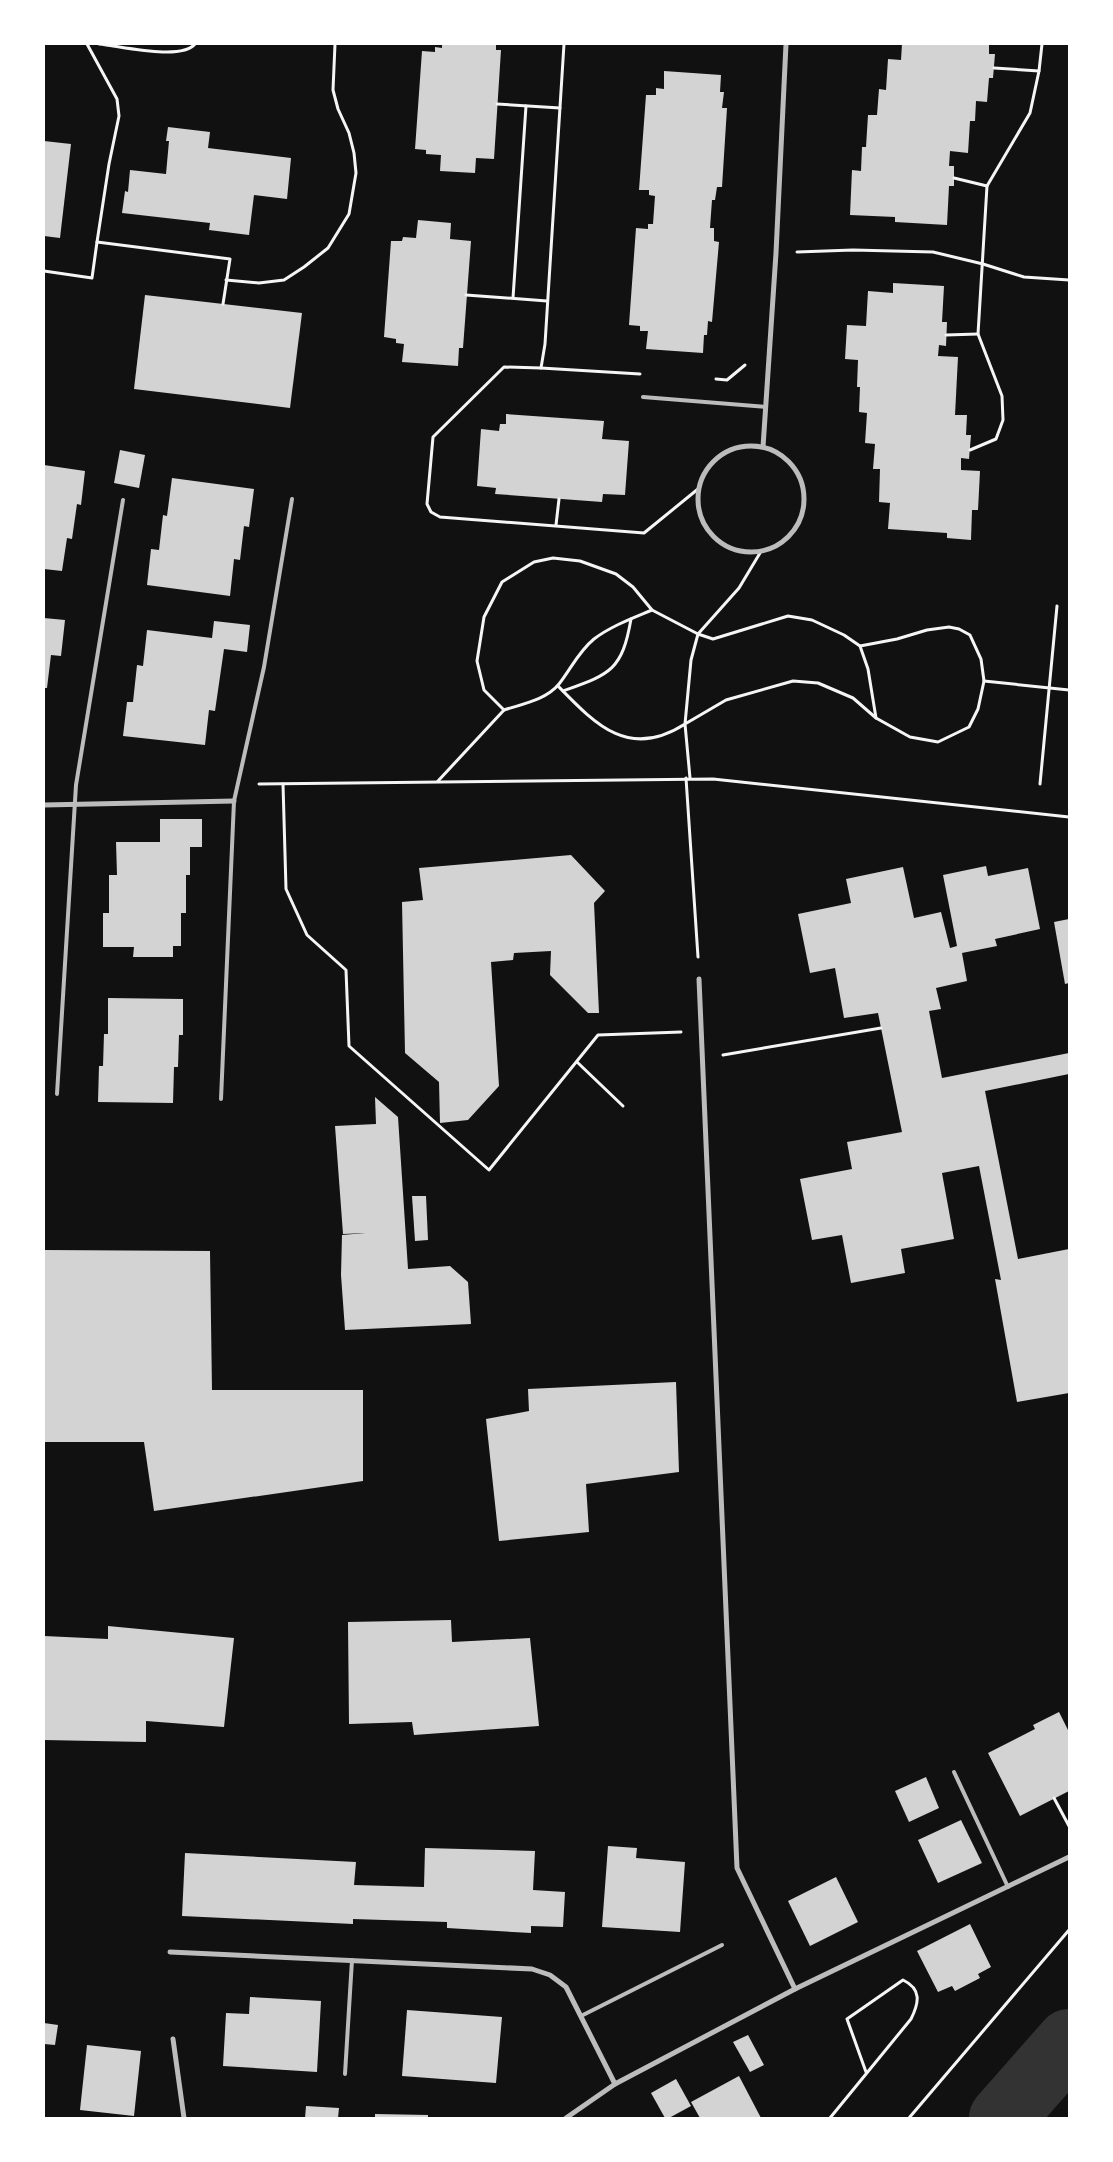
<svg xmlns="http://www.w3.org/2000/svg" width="1113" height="2162" viewBox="0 0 1113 2162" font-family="Ubuntu,sans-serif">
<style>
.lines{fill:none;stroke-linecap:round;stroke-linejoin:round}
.river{stroke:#333;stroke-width:66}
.building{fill:#d3d3d3}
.path{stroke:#f5f5f5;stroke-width:3}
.service{stroke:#bcbcbc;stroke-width:4}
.minor{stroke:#bcbcbc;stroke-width:5}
</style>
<rect width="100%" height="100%" fill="#111"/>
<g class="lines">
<polyline class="river" points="1002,2118 1069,2042"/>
</g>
<g class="building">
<polygon points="442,44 496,44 496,50 501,50 494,159 476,158 475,173 440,171 441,155 426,154 426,150 415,149 422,51 435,52 435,47 442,48"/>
<polygon points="902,44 989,44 989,54 995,54 993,78 989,78 987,102 976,101 975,121 970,121 968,153 950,151 949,166 954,166 954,186 949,186 947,225 895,222 895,217 850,215 852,170 861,171 862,147 866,147 868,115 877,115 879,89 886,90 888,59 901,60"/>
<polygon points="664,71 721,75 720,92 724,92 722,108 727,108 722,187 717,187 715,200 712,200 710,228 714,228 714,241 719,242 712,322 708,321 707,335 704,335 703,353 646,349 648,331 640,331 640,326 629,325 636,228 648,229 648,224 653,224 655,196 649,195 649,190 639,190 646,95 656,95 656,88 664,89"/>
<polygon points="168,127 210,132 208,148 291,158 287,199 254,195 249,235 209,230 210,223 122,213 125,191 128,192 130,170 166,174 169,141 166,141"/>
<polygon points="44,141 71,144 60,238 44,236"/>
<polygon points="418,220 451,223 450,239 471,241 463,348 459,348 458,366 402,362 404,344 396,343 396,339 384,337 391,241 402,241 403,237 416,238"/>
<polygon points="893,283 944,286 942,322 947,322 946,346 939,345 938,356 958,357 955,415 967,415 966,435 971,435 969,459 961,458 961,470 980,471 978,510 972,510 971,540 947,538 947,533 888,529 890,503 879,502 880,469 873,469 875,444 865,443 867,413 859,412 860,387 857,387 858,360 845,359 847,325 866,326 868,291 893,293"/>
<polygon points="145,295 302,313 290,408 134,389"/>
<polygon points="506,414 604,421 602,439 629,441 625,495 603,494 602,502 495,494 496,488 477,486 481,429 499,431 500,424 506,424"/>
<polygon points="120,450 145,455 139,488 114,483"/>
<polygon points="44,465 85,471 81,505 77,504 72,539 67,538 62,571 44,569"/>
<polygon points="172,478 254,489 249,527 244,526 240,560 234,559 230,596 147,585 151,549 159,550 163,515 167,516"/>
<polygon points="44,618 65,620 61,656 51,655 47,688 44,688"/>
<polygon points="214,621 250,625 247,652 224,649 215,711 209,710 205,745 123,736 127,702 133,702 137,665 143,666 147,630 212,638"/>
<polygon points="160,819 202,819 202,847 190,847 190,875 186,875 186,913 181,913 181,946 173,946 173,957 133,957 134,947 103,947 103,913 109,913 109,875 117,875 116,842 160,842"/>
<polygon points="571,855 605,891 594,903 599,1013 588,1013 550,975 551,951 514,953 513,960 491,962 499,1086 468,1120 440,1123 439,1082 405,1053 402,902 423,900 419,868"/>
<polygon points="986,866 988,876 1028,868 1040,929 995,939 997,946 962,953 967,981 936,988 941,1009 929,1011 942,1078 1069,1053 1069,1074 985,1091 1018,1259 1069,1249 1069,1393 1017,1402 995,1279 1001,1280 979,1166 942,1173 954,1239 901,1249 905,1273 851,1283 842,1235 812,1240 800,1179 852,1169 847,1142 902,1132 878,1013 844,1018 835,968 810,973 798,914 851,903 846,879 903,867 914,918 941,912 950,948 957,946 943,875"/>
<polygon points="1069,919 1069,983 1065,984 1054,922"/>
<polygon points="108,998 183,999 183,1035 179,1035 178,1067 174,1067 173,1103 98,1102 99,1066 103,1066 104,1034 108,1034"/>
<polygon points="375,1097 398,1117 408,1269 450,1266 468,1282 471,1324 345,1330 341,1275 342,1235 365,1233 343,1234 335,1126 376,1124"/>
<polygon points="412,1196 426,1196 428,1240 415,1241"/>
<polygon points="44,1250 210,1251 212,1390 363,1390 363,1481 154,1511 144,1442 44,1442"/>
<polygon points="676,1382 679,1472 586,1484 589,1532 499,1541 486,1419 529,1411 528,1389"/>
<polygon points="451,1620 452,1642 530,1638 539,1726 414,1735 412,1722 349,1724 348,1622"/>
<polygon points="108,1626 234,1638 224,1727 146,1721 146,1742 44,1740 44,1636 108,1639"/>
<polygon points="1059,1712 1069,1732 1069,1791 1020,1816 988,1753 1035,1729 1033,1725"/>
<polygon points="926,1777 939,1808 909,1822 895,1791"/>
<polygon points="961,1820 982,1863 938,1883 918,1840"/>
<polygon points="608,1846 637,1848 636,1858 685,1862 680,1932 602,1927"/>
<polygon points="425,1848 535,1851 533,1890 565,1892 563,1927 531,1926 531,1933 447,1928 447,1922 353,1919 353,1924 182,1916 185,1853 356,1862 354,1885 424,1887"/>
<polygon points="836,1877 858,1922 810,1946 788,1901"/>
<polygon points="970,1924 991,1967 978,1974 980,1978 955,1991 952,1986 938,1992 917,1951"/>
<polygon points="250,1997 321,2001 317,2072 223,2066 226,2013 249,2014"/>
<polygon points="407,2010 502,2017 496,2083 402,2076"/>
<polygon points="44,2023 58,2025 55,2045 44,2044"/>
<polygon points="748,2035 764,2065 750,2072 733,2042"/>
<polygon points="87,2045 141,2051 134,2116 80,2110"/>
<polygon points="739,2076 761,2118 700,2118 691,2102"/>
<polygon points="676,2079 691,2106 669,2118 665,2118 651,2093"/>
<polygon points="306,2106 339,2108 338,2118 305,2118"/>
<polygon points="375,2114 428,2115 428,2118 375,2118"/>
</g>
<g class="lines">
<g class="path">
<polyline points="87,44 117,99 119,116 109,164 97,242"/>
<path d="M99 44C121 46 181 61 195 44"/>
<polyline points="564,44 545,344 541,368 504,367 433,437 427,504 431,512 440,517 644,533 698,489"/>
<polyline points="994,68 1039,71"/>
<polyline points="497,104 560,108"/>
<polyline points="954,178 987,186"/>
<polyline points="797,252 853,250 933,252 983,264 1024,277 1069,280"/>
<polyline points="44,271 92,278 97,242 230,259 223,304"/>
<polyline points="226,280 259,283 284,280 304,267 328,248 349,214 356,173 354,153 349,133 338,109 333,90 335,44"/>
<polyline points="466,295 547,301"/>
<polyline points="513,298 526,106"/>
<polyline points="946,335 978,334"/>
<polyline points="541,368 640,374"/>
<polyline points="716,379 727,380 745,365"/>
<polyline points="970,450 996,439 1003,420 1002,396 978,334 987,186 1030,113 1039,71 1042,44"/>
<polyline points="556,525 559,499"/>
<polyline points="860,646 868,669 876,718"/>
<polyline points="984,681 1069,690"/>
<path d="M558 686C596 725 629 760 685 724L691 660 698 634 713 639 788 616 812 620 844 635 860 646 897 639 927 630 949 627 959 629 970 635 981 659 984 681 978 709 969 727 938 742 910 737 876 718 853 698 818 683 793 681 726 700 685 724 690 778"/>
<path d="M563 691C610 674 622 671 631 619"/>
<path d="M504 710C522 704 546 700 559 684 571 669 578 652 594 639 611 626 633 618 652 610"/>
<polyline points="686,778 698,957"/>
<polyline points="438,781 504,710 484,690 477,661 484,617 502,582 534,562 553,558 580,561 616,574 633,587 652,610 698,634 739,588 760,553"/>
<polyline points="259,784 713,779 1069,817"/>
<polyline points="283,784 286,889 307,935 346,970 349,1046 489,1170 598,1035 681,1032"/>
<polyline points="1040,784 1057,606"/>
<polyline points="723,1055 881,1028"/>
<polyline points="577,1062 623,1106"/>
<polyline points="1054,1798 1069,1826"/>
<path d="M830 2118 911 2019C919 2003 922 1989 903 1980L847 2019 866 2072"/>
<polyline points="909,2118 1069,1930"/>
</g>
<g class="service">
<polyline points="643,397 766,407"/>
<polyline points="57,1094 76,785 123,500"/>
<polyline points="221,1099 234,801 264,667 292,499"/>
<polyline points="954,1772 1008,1887"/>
<polyline points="581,2016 722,1945"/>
<polyline points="345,2074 352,1960"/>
</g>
<g class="minor">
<circle cx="751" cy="499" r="53"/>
<polyline points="763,447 776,253 786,44"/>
<polyline points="44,805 234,801"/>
<polyline points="699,979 737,1868 795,1989"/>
<polyline points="170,1952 532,1969 550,1975 566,1987 615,2084"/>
<polyline points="173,2039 184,2118"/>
<polyline points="566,2118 615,2084 795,1989 1069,1857"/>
</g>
</g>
<rect width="1113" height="2162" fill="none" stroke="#ffffff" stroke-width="90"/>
</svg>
